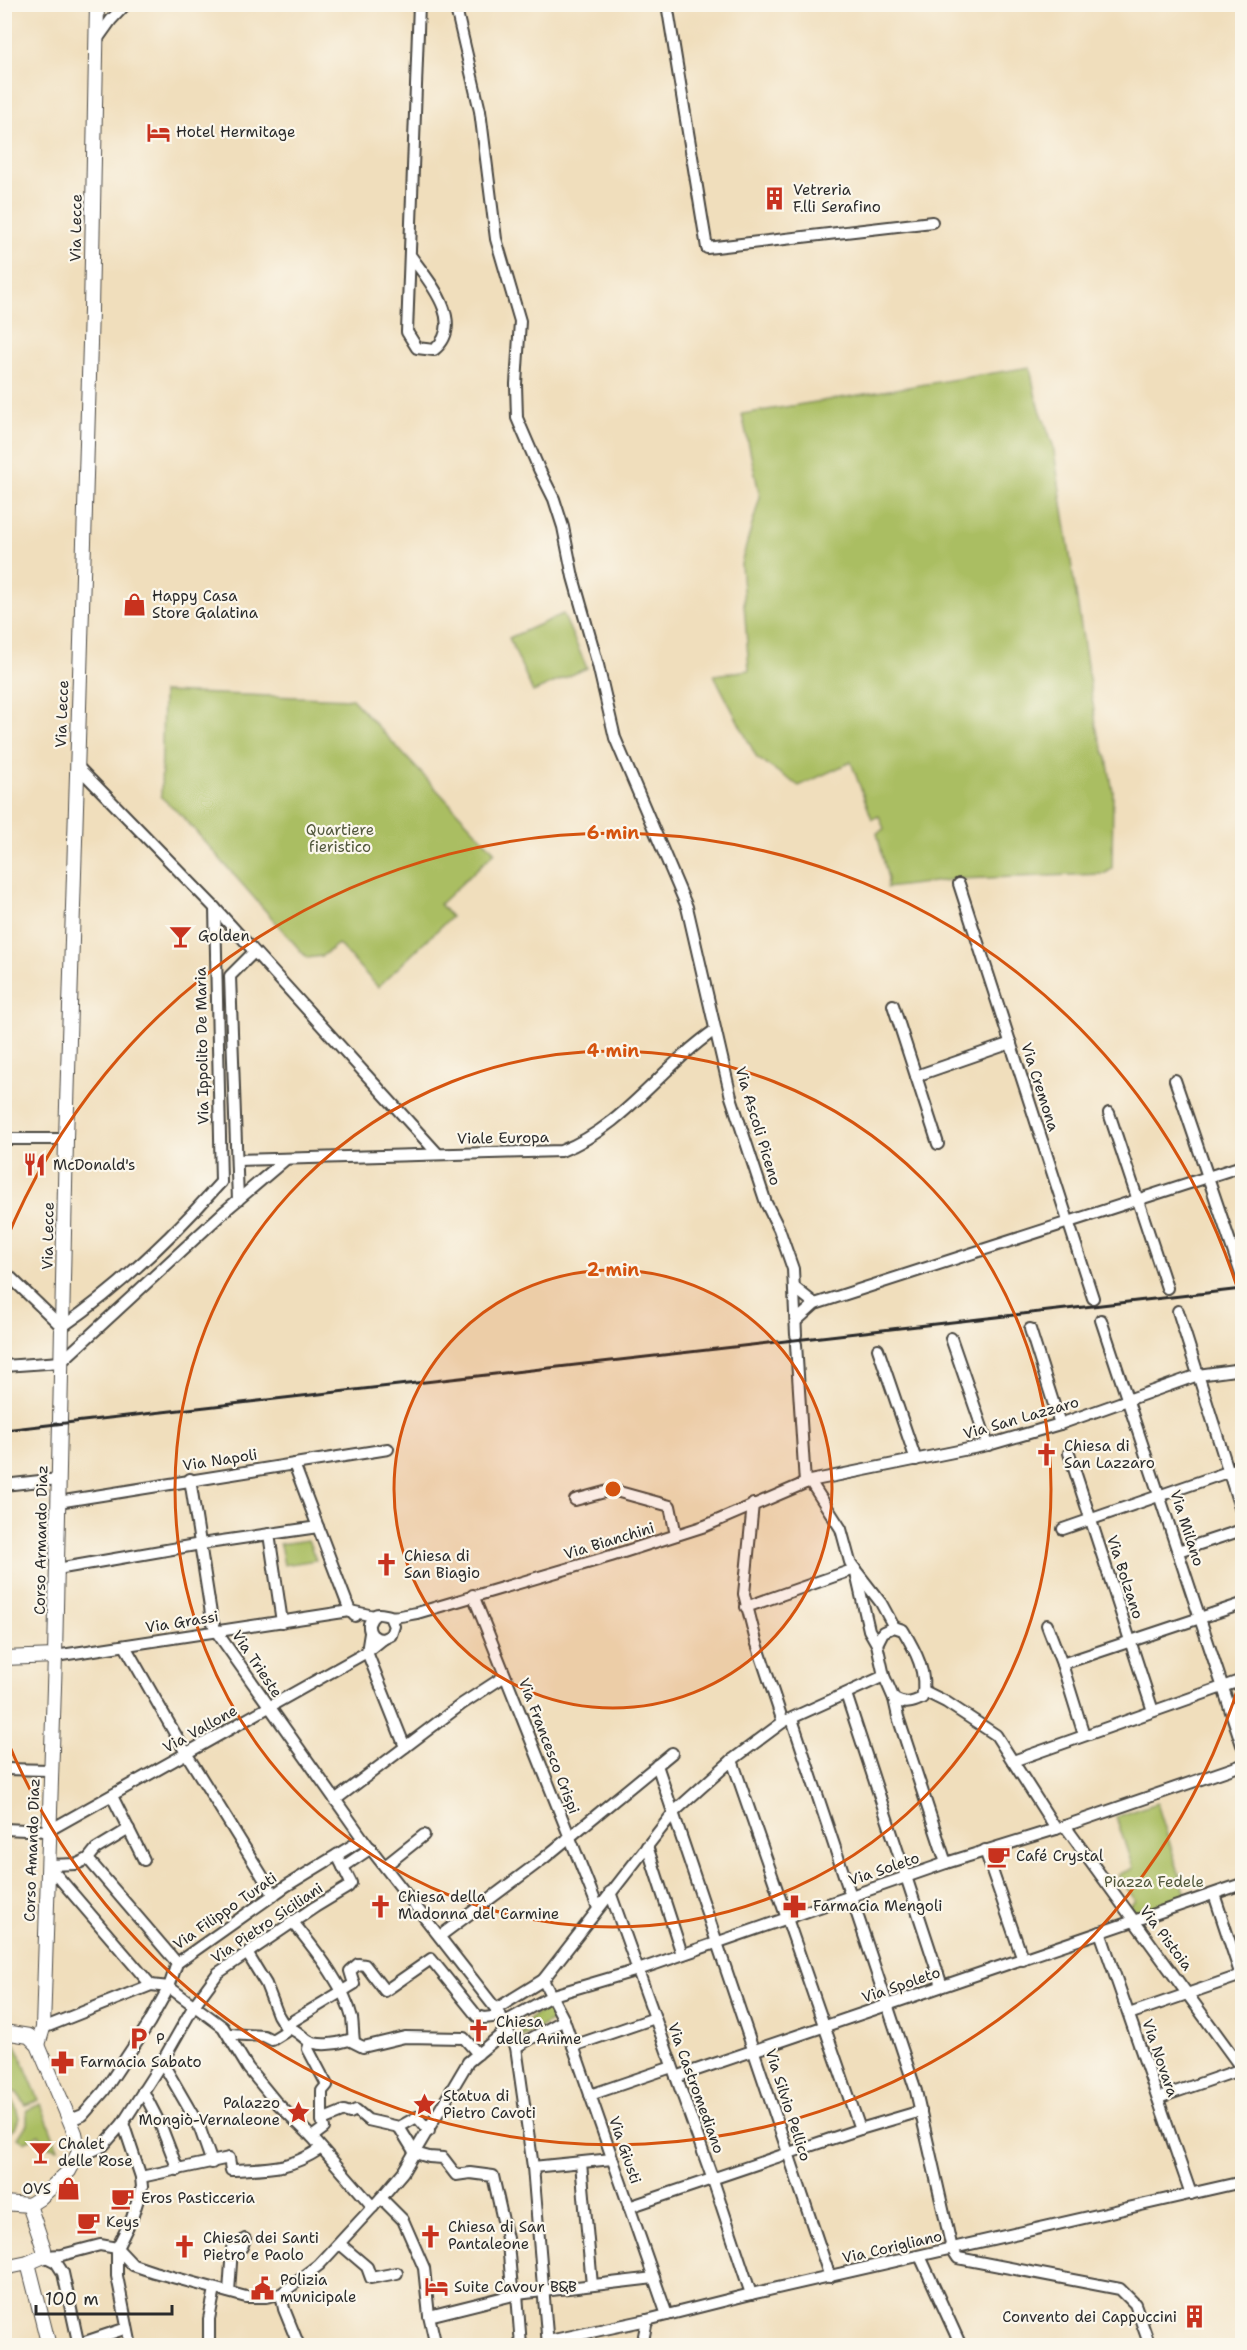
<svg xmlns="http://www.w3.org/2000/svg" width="1247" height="2350" viewBox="0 0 1247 2350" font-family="'Shantell Sans',sans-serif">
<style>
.green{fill:#aabe62;stroke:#6a7446;stroke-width:1.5}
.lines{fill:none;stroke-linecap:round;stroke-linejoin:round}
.minor-casing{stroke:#494641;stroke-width:14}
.major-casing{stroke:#494641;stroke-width:16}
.minor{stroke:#fff;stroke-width:10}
.major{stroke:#fff;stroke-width:14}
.rail{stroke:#2b2b2b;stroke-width:3}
.ring{fill:none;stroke:#d5540f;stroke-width:3}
.labels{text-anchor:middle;stroke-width:4.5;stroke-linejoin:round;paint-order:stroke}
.poi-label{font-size:15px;fill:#2b2b2b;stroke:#fbf7ec;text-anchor:start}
.street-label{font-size:15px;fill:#2b2b2b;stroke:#fbf7ec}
.park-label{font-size:15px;fill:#51573c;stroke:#fbf7ec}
.centre{fill:#d5540f;stroke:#fbf7ec;stroke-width:3}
.ring-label{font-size:18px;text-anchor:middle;font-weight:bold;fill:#d5540f;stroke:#fbf7ec;stroke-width:4.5;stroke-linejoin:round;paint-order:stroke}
</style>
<rect width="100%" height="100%" fill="#fbf7ec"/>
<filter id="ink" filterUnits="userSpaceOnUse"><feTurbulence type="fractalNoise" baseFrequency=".0167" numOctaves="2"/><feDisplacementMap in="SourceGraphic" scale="12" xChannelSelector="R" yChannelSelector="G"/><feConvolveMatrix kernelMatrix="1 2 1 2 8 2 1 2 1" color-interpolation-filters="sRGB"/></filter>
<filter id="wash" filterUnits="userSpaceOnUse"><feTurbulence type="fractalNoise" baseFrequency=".008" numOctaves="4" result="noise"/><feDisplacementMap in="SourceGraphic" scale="24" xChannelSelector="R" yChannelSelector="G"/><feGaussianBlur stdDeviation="1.35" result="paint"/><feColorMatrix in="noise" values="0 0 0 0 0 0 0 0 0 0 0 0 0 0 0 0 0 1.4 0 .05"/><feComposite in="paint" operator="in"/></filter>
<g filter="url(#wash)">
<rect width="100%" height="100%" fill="#f0debc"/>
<g class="green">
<polygon points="1030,367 1036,398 1053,445 1097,730 1107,759 1113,791 1112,869 1104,874 958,879 887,888 888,879 877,833 884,829 879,816 872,819 851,762 799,786 757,758 714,675 749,670 741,564 760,497 742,414"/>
<polygon points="563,614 587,668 533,692 509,638"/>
<polygon points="163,692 352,699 495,852 440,904 451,917 378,987 338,944 322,956 307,958 184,818 161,797"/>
<polygon points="308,1540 316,1560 284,1565 280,1544"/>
<polygon points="1157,1803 1187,1898 1136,1916 1129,1905 1135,1900 1118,1875 1133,1868 1116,1817"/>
<path d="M551 2006 555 2019 521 2038C525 2019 533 2015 551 2006Z"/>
<polygon points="5,2042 15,2043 39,2100 26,2105 17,2093 5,2089"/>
<polygon points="4,2095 14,2102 19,2118 15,2129 5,2134"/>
<polygon points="41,2104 58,2149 46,2146 39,2135 24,2142 18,2138 27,2124 27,2110"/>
</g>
</g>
<g filter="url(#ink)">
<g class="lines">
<defs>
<g id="minor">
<polyline points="455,4 480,111 496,239 520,321 516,384 517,418 539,469 554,499 563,527 573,577 598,665 615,738 687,907 731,1097 766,1203 779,1229 793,1269 796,1335"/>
<polyline points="667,4 707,248 932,222"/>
<polyline points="96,41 111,20 126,4"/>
<path d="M410 255C428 280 467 323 434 350L417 348 407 332 419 4"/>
<polyline points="77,766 215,908 438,1154"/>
<polyline points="959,884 1093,1298"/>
<polyline points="215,908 221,1182"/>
<polyline points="893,1005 938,1144"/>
<polyline points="916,1076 1011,1043"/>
<polyline points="1175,1080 1242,1277"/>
<polyline points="1109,1113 1167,1288"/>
<polyline points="4,1139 66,1139"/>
<path d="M237 1160 561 1151C624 1127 660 1068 715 1030"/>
<polyline points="238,1200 230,976 254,952"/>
<path d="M4 1271 62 1327C120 1287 174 1235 221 1182"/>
<polyline points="795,1288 815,1304"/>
<polyline points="1178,1311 1242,1514"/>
<polyline points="1101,1320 1242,1745"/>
<polyline points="796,1321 815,1304 1242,1166"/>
<polyline points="1030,1329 1060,1424"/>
<polyline points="951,1338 988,1445"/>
<polyline points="796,1344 805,1483"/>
<polyline points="878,1349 916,1460"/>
<polyline points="4,1366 61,1362 226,1210 285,1160"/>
<polyline points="1069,1453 1153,1711"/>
<polyline points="294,1464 350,1611 355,1616"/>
<polyline points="190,1479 212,1620 216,1631 363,1839 496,2009 516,2047 533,2167 548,2346"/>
<polyline points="810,1481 841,1529 850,1562 855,1569 869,1630 877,1644 884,1676 894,1699 898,1717 946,1863"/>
<polyline points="4,1485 58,1479"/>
<polyline points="575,1500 612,1490 670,1506 676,1535"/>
<polyline points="58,1502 388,1449"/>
<polyline points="753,1504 744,1594 756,1641 783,1722"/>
<polyline points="1063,1529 1242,1467"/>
<polyline points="269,1534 282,1622"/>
<polyline points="1178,1551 1242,1530"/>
<polyline points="57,1569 201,1544 318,1527"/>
<polyline points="857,1572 881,1603 894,1627"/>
<polyline points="473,1595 598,1908"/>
<polyline points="746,1607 855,1569"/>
<path d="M390 1617 394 1626 391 1635 383 1639C374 1639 368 1633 369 1624 375 1610 379 1614 390 1616 397 1618 409 1614 417 1613L611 1556 705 1526 810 1481 988 1445 1060 1424 1198 1375 1242 1369"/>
<polyline points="1047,1625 1062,1664 1084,1735"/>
<polyline points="370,1633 367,1652 405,1747"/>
<path d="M877 1644 883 1632 894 1627 903 1630C915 1650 928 1673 922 1698 912 1703 905 1705 894 1699"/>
<polyline points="125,1646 186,1753 274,1895"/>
<polyline points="55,1656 350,1611 374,1616"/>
<polyline points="1062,1664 1242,1604"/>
<polyline points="924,1691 946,1702 996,1735 1056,1829"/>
<polyline points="846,1694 942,1986"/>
<polyline points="792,1719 916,2091 952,2249 958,2258 1120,2289 1135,2304 1150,2346"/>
<polyline points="732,1760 860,2129"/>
<polyline points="1013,1761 1242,1680"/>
<polyline points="657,1765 830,2277"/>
<polyline points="4,1769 51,1770"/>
<polyline points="112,1796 144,1860"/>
<polyline points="335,1800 462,1704 505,1676"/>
<polyline points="1065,1826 1242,2069"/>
<polyline points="4,1829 48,1831 367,1652 383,1639"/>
<polyline points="647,1846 682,1954"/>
<polyline points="985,1850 1023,1960"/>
<polyline points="88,1859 177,1963"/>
<polyline points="48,1865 151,1985"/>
<polyline points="48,1865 77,1864 88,1859 96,1849 129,1829"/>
<polyline points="385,1866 424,1835"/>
<polyline points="343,1867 371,1848"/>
<polyline points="610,1892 713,2180 751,2294"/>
<polyline points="1214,1894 1242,1979"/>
<path d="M293 1922C314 1949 344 1984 352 2018 353 2025 353 2034 354 2041"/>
<polyline points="1100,1932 1191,2194"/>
<polyline points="440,1936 543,1859 672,1753"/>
<path d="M247 1953 266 1984 278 2015 286 2028C295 2028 300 2035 307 2040 317 2047 337 2044 349 2040L363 2047 405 2037 464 2038 478 2054"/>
<polyline points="543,1980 564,2020 667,2315"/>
<polyline points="496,2009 543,1980 674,1812 732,1760 783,1722 884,1676"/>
<polyline points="1129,2014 1242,1975"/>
<polyline points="505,2022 553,1995 638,1970 946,1863 1056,1829 1242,1765"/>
<polyline points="43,2028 151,1985 169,1987 223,2027 248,2068 275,2101 312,2137 373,2207"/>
<polyline points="229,2034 264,2036 272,2040 285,2032 288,2024 354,1984 350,1971 358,1964 365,1965 385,1991 431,1959 477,2016 484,2018 501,2016"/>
<polyline points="310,2042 308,2049 327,2085 322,2091 322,2120 324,2128 312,2137"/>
<polyline points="573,2046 655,2018"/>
<polyline points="516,2047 564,2020"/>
<polyline points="162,2062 199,2126 212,2163"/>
<polyline points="676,2077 1242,1884"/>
<polyline points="143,2091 161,2126 178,2170"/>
<polyline points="590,2095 672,2067"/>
<polyline points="1158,2098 1242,2069"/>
<polyline points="70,2120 83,2115 104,2091 149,2023 169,1987 177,1963 286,1886 363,1839"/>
<polyline points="322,2120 344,2111 350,2113 356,2110 368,2120 399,2127 417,2117 429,2131"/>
<polyline points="123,2123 141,2177 142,2187 132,2218 117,2248 117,2276 131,2346"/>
<polyline points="399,2127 415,2153 429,2157 443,2158 456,2175 470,2173 493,2176 508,2243 512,2289 517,2294 521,2346"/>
<polyline points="79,2152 90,2152 103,2146 123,2123 162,2062 195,2004 218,1973 315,1907 348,1887 351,1883 337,1855"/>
<polyline points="581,2163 592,2285"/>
<polyline points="533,2167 612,2159"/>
<path d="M141 2177 229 2158 231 2170C269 2168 288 2170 320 2149"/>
<polyline points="381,2198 403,2220 424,2268 429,2316 436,2346"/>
<polyline points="629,2207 860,2129 921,2111"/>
<polyline points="340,2244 367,2267 371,2278 397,2273"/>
<polyline points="44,2256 62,2255 100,2245 117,2248 133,2265 154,2272 246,2297 266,2297 281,2294 319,2265 381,2198 403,2172 468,2062 508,2029"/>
<polyline points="920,2256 961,2346"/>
<polyline points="46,2257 56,2262 63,2273 79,2346"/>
<polyline points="229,2292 232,2248 242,2247 245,2239"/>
<polyline points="281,2294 284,2309 299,2346"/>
<polyline points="429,2316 517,2294 654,2278"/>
<polyline points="549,2341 647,2320 751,2294 1242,2182"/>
<polyline points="79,2344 127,2328"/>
<polyline points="209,2346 209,2319 215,2289"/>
<polyline points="642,2346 647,2320"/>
</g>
<g id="major">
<polyline points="4,1658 55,1656"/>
<polyline points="4,2032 29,2036 38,2045 75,2133 79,2152 69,2171 40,2198 29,2205 4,2203"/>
<polyline points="38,2045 43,2028 55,1656 66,1139 91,310 97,4"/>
<polyline points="28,2263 49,2346"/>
<polyline points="4,2268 28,2263 44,2256 44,2249 29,2205"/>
</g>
</defs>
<use href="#minor" class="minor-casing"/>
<use href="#major" class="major-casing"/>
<use href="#minor" class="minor"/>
<use href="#major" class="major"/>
<polyline class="rail" points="4,1430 1242,1289"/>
</g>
</g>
<circle cx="613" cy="1489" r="219" fill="#d5540f" fill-opacity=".12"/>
<g class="ring">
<circle cx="613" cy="1489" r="219"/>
<circle cx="613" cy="1489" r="438"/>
<path d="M1242 1675A656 656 0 0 1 5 1735M5 1243A656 656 0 0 1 1242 1303"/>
</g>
<defs>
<symbol id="hotel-bare" viewBox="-9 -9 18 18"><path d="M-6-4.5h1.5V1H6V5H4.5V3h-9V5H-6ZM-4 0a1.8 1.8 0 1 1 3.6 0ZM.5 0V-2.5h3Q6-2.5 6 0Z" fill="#c8321e" stroke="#fbf7ec" stroke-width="2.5" paint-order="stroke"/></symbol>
<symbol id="building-bare" viewBox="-9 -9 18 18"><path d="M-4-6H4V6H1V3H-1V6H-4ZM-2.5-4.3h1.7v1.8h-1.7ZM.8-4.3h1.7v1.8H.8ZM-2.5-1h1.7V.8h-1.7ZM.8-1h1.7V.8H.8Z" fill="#c8321e" stroke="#fbf7ec" stroke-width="2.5" paint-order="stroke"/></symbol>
<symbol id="shop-bare" viewBox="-9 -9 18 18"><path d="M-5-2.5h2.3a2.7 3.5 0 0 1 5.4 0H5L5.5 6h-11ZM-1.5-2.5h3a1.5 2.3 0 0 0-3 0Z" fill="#c8321e" stroke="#fbf7ec" stroke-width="2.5" paint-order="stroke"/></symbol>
<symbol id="bar-bare" viewBox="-9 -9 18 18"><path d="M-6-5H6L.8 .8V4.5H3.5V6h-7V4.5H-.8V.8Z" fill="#c8321e" stroke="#fbf7ec" stroke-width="2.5" paint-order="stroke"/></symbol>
<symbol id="restaurant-bare" viewBox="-9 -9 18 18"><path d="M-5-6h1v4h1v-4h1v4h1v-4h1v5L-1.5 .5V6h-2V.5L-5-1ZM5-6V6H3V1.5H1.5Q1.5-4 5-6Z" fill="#c8321e" stroke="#fbf7ec" stroke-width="2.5" paint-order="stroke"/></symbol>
<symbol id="church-bare" viewBox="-9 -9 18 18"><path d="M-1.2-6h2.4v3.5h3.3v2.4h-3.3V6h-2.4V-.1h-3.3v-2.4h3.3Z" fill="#c8321e" stroke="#fbf7ec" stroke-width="2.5" paint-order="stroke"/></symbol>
<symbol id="cafe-bare" viewBox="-9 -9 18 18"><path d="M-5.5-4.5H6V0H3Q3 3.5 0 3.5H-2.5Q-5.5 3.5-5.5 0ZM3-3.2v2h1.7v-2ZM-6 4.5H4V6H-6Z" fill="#c8321e" stroke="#fbf7ec" stroke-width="2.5" paint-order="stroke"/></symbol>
<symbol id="pharmacy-bare" viewBox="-9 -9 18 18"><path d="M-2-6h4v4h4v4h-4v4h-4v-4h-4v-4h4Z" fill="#c8321e" stroke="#fbf7ec" stroke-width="2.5" paint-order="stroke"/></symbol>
<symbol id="parking-bare" viewBox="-9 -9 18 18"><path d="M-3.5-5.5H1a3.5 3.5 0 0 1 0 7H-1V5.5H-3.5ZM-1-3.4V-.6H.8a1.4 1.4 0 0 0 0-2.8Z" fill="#c8321e" stroke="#fbf7ec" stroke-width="2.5" paint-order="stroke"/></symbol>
<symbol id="sight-bare" viewBox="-9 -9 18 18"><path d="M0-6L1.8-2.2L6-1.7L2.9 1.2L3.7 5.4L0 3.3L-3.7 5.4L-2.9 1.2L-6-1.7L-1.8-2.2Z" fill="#c8321e" stroke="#fbf7ec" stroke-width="2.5" paint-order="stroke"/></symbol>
<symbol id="civic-bare" viewBox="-9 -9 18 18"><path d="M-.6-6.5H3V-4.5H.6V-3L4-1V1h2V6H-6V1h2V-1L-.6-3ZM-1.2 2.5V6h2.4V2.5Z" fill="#c8321e" stroke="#fbf7ec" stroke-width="2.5" paint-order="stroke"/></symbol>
</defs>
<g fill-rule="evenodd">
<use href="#hotel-bare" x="142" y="116" width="33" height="33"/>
<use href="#building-bare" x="758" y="182" width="33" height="33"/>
<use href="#shop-bare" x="118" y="588" width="33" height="33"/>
<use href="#bar-bare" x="164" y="920" width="33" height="33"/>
<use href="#restaurant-bare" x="18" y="1148" width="33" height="33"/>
<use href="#church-bare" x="1030" y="1438" width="33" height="33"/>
<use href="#church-bare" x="370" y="1548" width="33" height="33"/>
<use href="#cafe-bare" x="982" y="1840" width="33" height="33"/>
<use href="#church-bare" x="364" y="1890" width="33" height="33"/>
<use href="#pharmacy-bare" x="778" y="1890" width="33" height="33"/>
<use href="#church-bare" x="462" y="2014" width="33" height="33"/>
<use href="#parking-bare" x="122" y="2022" width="33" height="33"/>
<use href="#pharmacy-bare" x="46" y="2046" width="33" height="33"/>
<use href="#sight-bare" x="408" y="2088" width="33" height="33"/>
<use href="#sight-bare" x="282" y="2096" width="33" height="33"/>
<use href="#bar-bare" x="24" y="2136" width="33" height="33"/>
<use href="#shop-bare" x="52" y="2172" width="33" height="33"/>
<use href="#cafe-bare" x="106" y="2182" width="33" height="33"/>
<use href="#cafe-bare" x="72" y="2206" width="33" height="33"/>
<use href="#church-bare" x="414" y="2220" width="33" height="33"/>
<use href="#church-bare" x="168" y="2230" width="33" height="33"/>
<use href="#hotel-bare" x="420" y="2270" width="33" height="33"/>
<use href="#civic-bare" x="246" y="2272" width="33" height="33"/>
<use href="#building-bare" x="1178" y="2300" width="33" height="33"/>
</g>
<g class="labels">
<g class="poi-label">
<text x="176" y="137">Hotel Hermitage</text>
<text x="793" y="195">Vetreria<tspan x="793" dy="17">F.lli Serafino</tspan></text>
<text x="152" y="601">Happy Casa<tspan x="152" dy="17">Store Galatina</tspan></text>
<text x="198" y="941">Golden</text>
<text x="53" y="1170">McDonald's</text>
<text x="1064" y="1451">Chiesa di<tspan x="1064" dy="17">San Lazzaro</tspan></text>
<text x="404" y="1561">Chiesa di<tspan x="404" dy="17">San Biagio</tspan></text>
<text x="1016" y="1861">Café Crystal</text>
<text x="398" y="1902">Chiesa della<tspan x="398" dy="17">Madonna del Carmine</tspan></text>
<text x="813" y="1911">Farmacia Mengoli</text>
<text x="496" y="2027">Chiesa<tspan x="496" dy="17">delle Anime</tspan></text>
<text x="156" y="2044">P</text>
<text x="80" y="2067">Farmacia Sabato</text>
<text x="443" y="2101">Statua di<tspan x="443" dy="17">Pietro Cavoti</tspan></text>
<text x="280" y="2108" text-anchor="end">Palazzo<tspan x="280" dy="17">Mongiò-Vernaleone</tspan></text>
<text x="58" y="2149">Chalet<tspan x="58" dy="17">delle Rose</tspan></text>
<text x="51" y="2194" text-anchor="end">OVS</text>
<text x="141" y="2203">Eros Pasticceria</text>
<text x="106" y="2227">Keys</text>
<text x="448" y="2232">Chiesa di San<tspan x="448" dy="17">Pantaleone</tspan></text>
<text x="203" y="2243">Chiesa dei Santi<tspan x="203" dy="17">Pietro e Paolo</tspan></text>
<text x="280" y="2285">Polizia<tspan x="280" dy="17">municipale</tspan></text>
<text x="454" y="2292">Suite Cavour B&amp;B</text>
<text x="1177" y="2322" text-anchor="end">Convento dei Cappuccini</text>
</g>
<g class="street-label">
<text transform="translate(76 228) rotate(-89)" y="5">Via Lecce</text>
<text transform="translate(62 714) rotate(-88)" y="5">Via Lecce</text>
<text transform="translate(202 1046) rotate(-91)" y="5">Via Ippolito De Maria</text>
<text transform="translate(1040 1087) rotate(72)" y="5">Via Cremona</text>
<text transform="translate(758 1126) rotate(73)" y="5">Via Ascoli Piceno</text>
<text transform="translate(503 1138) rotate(-1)" y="5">Viale Europa</text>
<text transform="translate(48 1236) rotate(-89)" y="5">Via Lecce</text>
<text transform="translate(1021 1418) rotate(-16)" y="5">Via San Lazzaro</text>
<text transform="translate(220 1460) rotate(-9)" y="5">Via Napoli</text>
<text transform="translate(1187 1528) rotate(72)" y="5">Via Milano</text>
<text transform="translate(41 1540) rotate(-89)" y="5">Corso Armando Diaz</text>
<text transform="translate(609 1541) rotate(-17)" y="5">Via Bianchini</text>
<text transform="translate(1125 1577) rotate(72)" y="5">Via Bolzano</text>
<text transform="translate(182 1622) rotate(-9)" y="5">Via Grassi</text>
<text transform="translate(257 1664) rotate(56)" y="5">Via Trieste</text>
<text transform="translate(200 1729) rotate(-29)" y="5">Via Vallone</text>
<text transform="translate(549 1746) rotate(69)" y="5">Via Francesco Crispi</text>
<text transform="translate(32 1850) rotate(-88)" y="5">Corso Amando Diaz</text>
<text transform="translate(884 1869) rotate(-19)" y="5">Via Soleto</text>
<text transform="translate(225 1911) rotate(-35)" y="5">Via Filippo Turati</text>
<text transform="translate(267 1923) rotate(-34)" y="5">Via Pietro Siciliani</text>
<text transform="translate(1166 1938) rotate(53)" y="5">Via Pistoia</text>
<text transform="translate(901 1985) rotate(-19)" y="5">Via Spoleto</text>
<text transform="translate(1160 2058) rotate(71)" y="5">Via Novara</text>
<text transform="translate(696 2088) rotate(70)" y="5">Via Castromediano</text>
<text transform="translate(788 2105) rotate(72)" y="5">Via Silvio Pellico</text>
<text transform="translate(625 2150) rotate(71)" y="5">Via Giusti</text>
<text transform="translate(892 2247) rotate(-13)" y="5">Via Corigliano</text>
</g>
<g class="park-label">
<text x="340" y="835">Quartiere<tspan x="340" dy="17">fieristico</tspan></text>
<text x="1154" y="1887">Piazza Fedele</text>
</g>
</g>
<circle cx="613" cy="1489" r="9" class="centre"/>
<g class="ring-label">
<text x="613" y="839">6 min</text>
<text x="613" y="1057">4 min</text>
<text x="613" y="1276">2 min</text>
</g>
<rect width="1247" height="2350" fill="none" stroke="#fbf7ec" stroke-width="24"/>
<path d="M36 2305v9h136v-9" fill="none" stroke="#2b2b2b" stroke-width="3"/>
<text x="45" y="2305" font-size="18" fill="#2b2b2b" stroke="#fbf7ec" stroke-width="4.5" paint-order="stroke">100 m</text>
</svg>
